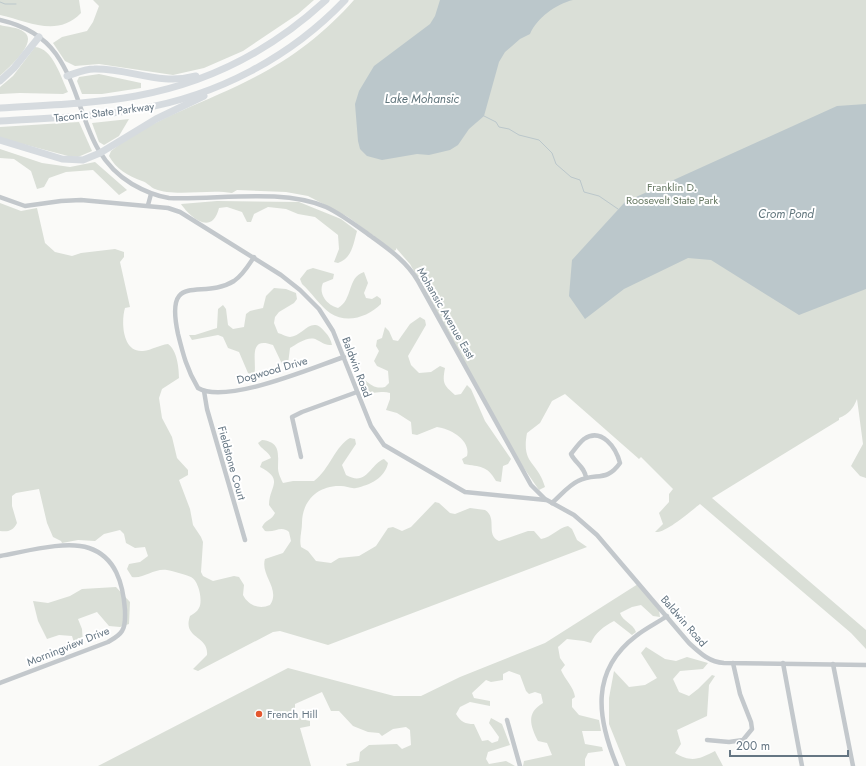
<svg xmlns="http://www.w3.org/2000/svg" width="866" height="766" viewBox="0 0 866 766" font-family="Jost,sans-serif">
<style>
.green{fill:#dadfd7}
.water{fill:#bbc7cb}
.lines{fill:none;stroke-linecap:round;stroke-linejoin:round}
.stream{stroke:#bbc7cb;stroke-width:1}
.minor{stroke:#c3c8cc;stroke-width:4.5}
.highway{stroke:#d6dbdf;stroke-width:7}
.poi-dot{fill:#e4572e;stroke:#fff;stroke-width:1.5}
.labels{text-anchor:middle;stroke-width:4;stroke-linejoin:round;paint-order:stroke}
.street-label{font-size:11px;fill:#657683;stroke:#fff}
.park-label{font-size:11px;fill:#687a64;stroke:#fff}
.poi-label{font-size:11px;fill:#657683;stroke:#fff;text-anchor:start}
.water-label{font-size:12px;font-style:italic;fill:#60757c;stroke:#fff}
</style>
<rect width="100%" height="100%" fill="#fafaf8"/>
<g class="green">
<path d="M0 0H79L81 13C57 38 28 21 0 15Z"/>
<polygon points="93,0 314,0 298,14 243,51 204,68 173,75 99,64 75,66 65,61 53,43 62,37 87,31 93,22 99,6"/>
<path d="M354 0H866V478L860 476 851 466 863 444 857 399C853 409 849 414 839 418V420L712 498 866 630V649L851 633 700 504C691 511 665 534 655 532L663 524 659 513 669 502V494L673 489 641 457 639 459 565 394 552 401 540 423 527 433C521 465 538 461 545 487L539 490 519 461 410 264 396 248V250L394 251 348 217 308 196 286 192 237 190 232 193C209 189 174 197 155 189 150 187 148 183 142 181 128 176 116 169 109 156L111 151C154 117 208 102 255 77 291 59 327 31 354 0Z"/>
<path d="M0 25C7 27 18 27 24 32 39 42 8 68 0 76Z"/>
<path d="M35 47C53 48 61 78 68 92L63 94 20 93 0 94V87L13 76Z"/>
<polygon points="99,74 141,83 141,88 102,94 82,94 77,81 79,77"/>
<polygon points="129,119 119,136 104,145 99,142 92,123"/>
<polygon points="79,122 92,151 78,157 68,156 0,138 0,127"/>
<polygon points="0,149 42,163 70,167 95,162 127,190 119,195 93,170 66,172 49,178 44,187 37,189 31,171 14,159 0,158"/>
<path d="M217 201 299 202 341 219 357 231C353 245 352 258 338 263L334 262 339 249 338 235 315 217 298 214 286 209 268 207 254 214 251 222H247L242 212 227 207 219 208C218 212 216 217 213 220 203 229 187 213 181 204Z"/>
<path d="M0 203 21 211 37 208 45 243 55 252 72 256 81 253 115 249 124 252V257L120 262 130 307 125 308C121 321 122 353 143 351 152 350 159 345 168 344 177 350 179 368 179 378L162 389 159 398 162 418 172 437 177 458 188 470V475L179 480 190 509 193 525 201 537 203 542 201 572 203 576 213 581 234 576 239 577 244 585 243 595C248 605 259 610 270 605 281 589 260 575 265 559L283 553 291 541 289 532C281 525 275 533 265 531L262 527C265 520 272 520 275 513L269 505C269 486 285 480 260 467L262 462 271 458C268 451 261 449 258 443L262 440C281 442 278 454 278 468 278 473 281 479 283 483L293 481H314C329 470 336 445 350 438L355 439 356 444 342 465 346 475C367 487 370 464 384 459L388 463C385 478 370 485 356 488 351 489 346 486 341 486 318 485 302 501 302 523 302 531 299 539 301 547L308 551 316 561 331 563 339 558 359 556 376 546 388 528 393 527 402 531 411 527 435 502 439 503 450 513 455 514 470 508 485 510C498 518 485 535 499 541L528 531H534L541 539C552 537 558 528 568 526L572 529 577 540 587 547 328 645 280 631 273 632 198 671 193 669 207 655C209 635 182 639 190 616 193 614 197 612 199 608 203 601 199 581 191 577 187 575 173 571 167 570 154 568 144 579 132 577L127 569 129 564 140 562 148 556 145 547 135 548 126 543 124 534 120 530 104 534 95 541 78 540 62 543 61 541 53 537 47 523 39 489 16 493 12 496V506L17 523C13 531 8 532 0 531Z"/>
<path d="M313 268 334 274 333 279 323 283C318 294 327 305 338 308 353 300 347 277 364 272L368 283 364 293 366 298 372 299 377 296 381 299V304C368 317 347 324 330 313 321 307 311 292 302 284L300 279 307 270Z"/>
<path d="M274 288 286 289 296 293 297 299 294 303 279 312 275 317 274 323 278 333C282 334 287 337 290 337 303 337 311 314 325 332 329 336 331 340 332 345 325 345 323 343 317 340 309 335 297 344 290 348L288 364 283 366 273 345C246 335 258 364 254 375L248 373 239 352 228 348 223 337 218 335 192 340 189 335H195L217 328 218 309 223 305 226 309 228 325 233 329 244 327 246 314 250 311 263 308 266 296Z"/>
<path d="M420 317 425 320 426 325 408 356 411 365 419 373 431 372 440 366 445 368C442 384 444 385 455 395L461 394 467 385 471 389 485 421 511 459 508 464 503 466 501 482 496 481C487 465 480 467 464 464L462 459 467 456C471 440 451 429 437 427L417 435 412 434 411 422 397 413 386 410 390 399V393C379 389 369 399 362 384L365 380C372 386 376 389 385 387L389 383 388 371 377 366 374 361 379 351 376 346 377 340 382 338 385 327 389 331 393 340 398 341 410 324Z"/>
<path d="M638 584 659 610 660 617 653 616 641 605 632 607 620 613C623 622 633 623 636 632L632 635 614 621C604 626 595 633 591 643L584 641 567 639 558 647 560 658 565 665 561 670C565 680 574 687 575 697L572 699V707L579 715 599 720 601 731H582L585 744 602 747 603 751 588 753 585 759V766H523L524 761 552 755 547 743 538 741C530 725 526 713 543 703L541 694 535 692 529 694 526 691 520 675 509 671 503 674V680L491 682 486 680 472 693 474 698 490 701V706L470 702 460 707 456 714C461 722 465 724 474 724L482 741 488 740 492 743 498 741 499 737 489 723 491 718 502 724 510 745 488 752 486 759 489 764 506 761 515 766H347L346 764 359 761 360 752 369 745 397 744 402 749 411 745 410 730 406 727 393 729 382 736 379 733 368 732 353 726 339 711H331L322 692 295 704V710L301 719 310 721V726L300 728 311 766H98L288 668 394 696H421L460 677 545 643Z"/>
<polygon points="116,587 130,602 129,624 120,627 109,626 97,612 78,619 82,629 83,644 75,646 72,636 59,635 47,639 38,621 33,601 48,603 70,596 82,589"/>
<path d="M646 647 665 659 676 661 687 657 708 663 703 669 680 671 673 679 679 692 689 696 698 689 712 675 715 676 709 685 707 716 677 730 681 744 675 753C692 763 699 759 715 751L723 766H626L609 724V698L614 671 629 687 645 685 657 678 641 653Z"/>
</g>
<g class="water">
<path d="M440 0H573C556 4 537 18 530 34L520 39 505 52 499 62 484 116 469 129 458 145 450 150 429 155 417 154 382 160 367 156 360 149 358 141 355 104 359 91 374 66 430 24 435 16Z"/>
<polygon points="866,104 866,289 799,315 711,260 688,258 624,289 585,319 569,296 572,260 625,202 837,106"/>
</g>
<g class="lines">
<g class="stream">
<polyline points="0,2 5,4 16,4"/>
<polyline points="484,116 496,122 499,127 509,129 519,135 539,140 552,153 556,164 571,177 580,180 584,192 599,196 618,209"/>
</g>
<g class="minor">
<path d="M0 20C22 25 43 36 56 54 87 98 81 153 132 184 144 191 156 196 169 198 218 200 282 188 326 207 343 215 358 227 372 237 390 250 407 262 418 281L531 485 545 499 574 515 597 535 689 643C700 653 709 662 724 663L866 665"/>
<polyline points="0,197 25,206 61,201 81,200 168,208 180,212 281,275 300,290 319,309 333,331 371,426 384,445 465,492 546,500"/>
<polyline points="148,205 151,194"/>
<path d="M254 257C248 266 243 275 234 281 202 301 164 269 178 334 183 354 187 370 198 388 226 405 314 367 344 357"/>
<polyline points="204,391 207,409 245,540"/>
<polyline points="301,457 292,417 302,412 357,392"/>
<path d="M552 503C560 496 569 485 578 481 596 472 606 483 620 463 616 448 602 427 584 439 579 443 575 449 571 454 575 463 585 467 586 478"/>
<path d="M0 556C24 552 65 540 89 548 116 557 123 584 125 610 125 617 126 625 122 631 119 636 113 639 108 642L0 683"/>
<polyline points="783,663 802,766"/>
<polyline points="833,664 853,766"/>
<polyline points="507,720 520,766"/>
<polyline points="707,740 729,742 743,740 752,729 751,722 740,694 733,663"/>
<path d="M617 766C597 718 590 671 636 636 646 628 657 623 667 616"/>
</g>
<g class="highway">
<path d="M67 76C76 73 85 69 94 69 130 68 159 86 196 76"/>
<polyline points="0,81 14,68 39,37"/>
<path d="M0 108C45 105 91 104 136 96 208 83 272 50 326 0"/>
<path d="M0 121C46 118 93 117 139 109 217 96 291 57 345 0"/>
<polyline points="0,140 62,159 83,160 100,153 156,119 204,96"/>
</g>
</g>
<circle class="poi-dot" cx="259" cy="714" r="4"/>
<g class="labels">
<g class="street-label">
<text transform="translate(104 112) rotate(-7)" y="4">Taconic State Parkway</text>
<text transform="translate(446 313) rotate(60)" y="4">Mohansic Avenue East</text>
<text transform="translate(357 367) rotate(69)" y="4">Baldwin Road</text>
<text transform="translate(272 370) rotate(-16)" y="4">Dogwood Drive</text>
<text transform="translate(232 463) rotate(74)" y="4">Fieldstone Court</text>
<text transform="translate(684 621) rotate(49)" y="4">Baldwin Road</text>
<text transform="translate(68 646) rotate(-22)" y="4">Morningview Drive</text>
</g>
<g class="park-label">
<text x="672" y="191">Franklin D.<tspan x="672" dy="13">Roosevelt State Park</tspan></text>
</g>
<g class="poi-label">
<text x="267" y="718">French Hill</text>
</g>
<g class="water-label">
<text x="422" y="103">Lake Mohansic</text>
<text x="786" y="218">Crom Pond</text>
</g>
</g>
<path d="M730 750v6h118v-6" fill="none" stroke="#657683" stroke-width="2"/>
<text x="736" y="750" font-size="12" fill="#657683" stroke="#ffffff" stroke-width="3" paint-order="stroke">200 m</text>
</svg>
